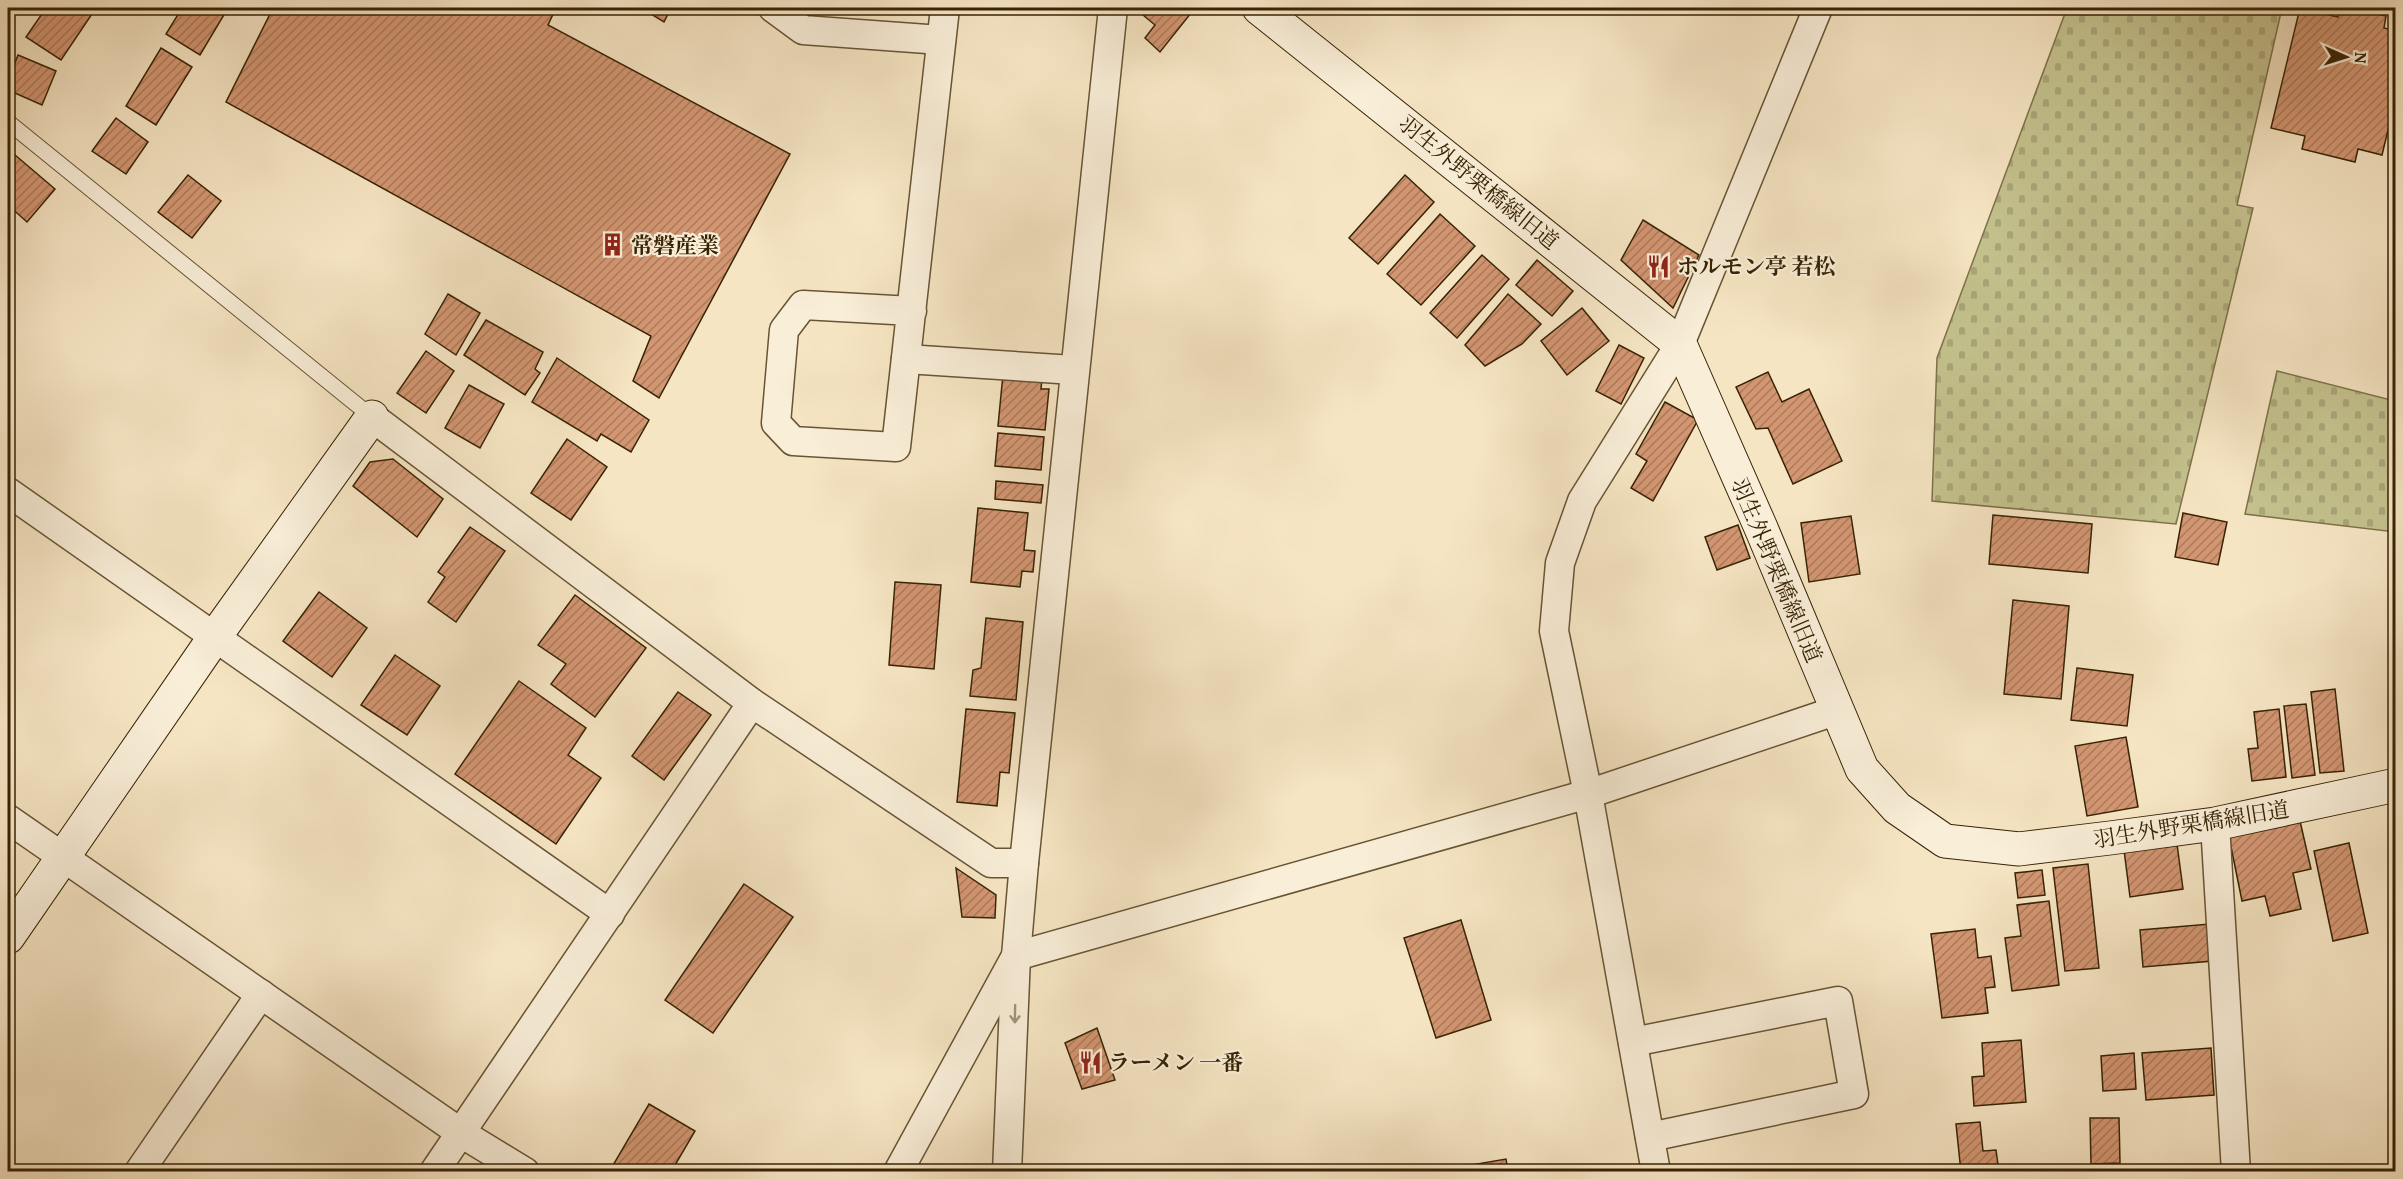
<svg xmlns="http://www.w3.org/2000/svg" width="2403" height="1179" viewBox="0 0 2403 1179" font-family="Vollkorn,'Noto Serif JP',serif">
<style>
.cemetery{fill:url(#cemetery-stones);stroke:#7e7249;stroke-width:1.5}
.building{fill:url(#building-hatch);stroke:#372304;stroke-width:1.5}
.lines{fill:none;stroke-linecap:round;stroke-linejoin:round}
.lane-casing{stroke:#675434;stroke-width:17}
.street-casing{stroke:#675434;stroke-width:31}
.secondary-casing{stroke:#372304;stroke-width:35}
.lane{stroke:#f9eed8;stroke-width:15}
.street{stroke:#f9eed8;stroke-width:28}
.secondary{stroke:#f9eed8;stroke-width:33}
.oneway{stroke:#a29379}
.labels{text-anchor:middle;stroke-width:4.5;stroke-linejoin:round;paint-order:stroke}
.street-label{font-size:22px;fill:#372304;stroke:#f9eed8}
.poi-label{font-size:22px;font-weight:bold;fill:#372304;stroke:#f9eed8;text-anchor:start}
</style>
<defs>
<pattern id="cemetery-stones" width="16" height="16" patternUnits="userSpaceOnUse" patternTransform="scale(1.5)"><rect width="16" height="16" fill="#c4c28e"/><path d="M2 7V4a2 2 0 0 1 4 0v3zM10 15v-3a2 2 0 0 1 4 0v3z" fill="#a9a679"/></pattern>
<pattern id="building-hatch" width="6" height="6" patternUnits="userSpaceOnUse" patternTransform="scale(1.5)"><rect width="6" height="6" fill="#d39672"/><path d="M-1 1l2-2M0 6l6-6M5 7l2-2" fill="none" stroke="#ac7a5b"/></pattern>
</defs>
<rect width="100%" height="100%" fill="#f6e5c3"/>
<filter id="stains"><feTurbulence type="fractalNoise" baseFrequency=".00333" numOctaves="4"/><feColorMatrix values="0 0 0 0 .2 0 0 0 0 .09 0 0 0 0 .02 0 0 0 .5 -.17"/></filter>
<radialGradient id="worn" r=".72"><stop offset=".6" stop-color="#630" stop-opacity="0"/><stop offset="1" stop-color="#630" stop-opacity=".3"/></radialGradient>
<g class="cemetery">
<polygon points="2067,8 2282,8 2237,205 2253,208 2176,524 1932,501 1937,358"/>
<polygon points="2277,371 2395,401 2395,532 2245,514"/>
</g>
<g class="building">
<polygon points="46,8 96,8 61,60 26,37"/>
<polygon points="182,8 228,8 200,55 166,34"/>
<polygon points="273,8 556,8 548,25 790,154 659,398 633,381 651,336 226,102"/>
<polygon points="647,8 671,8 664,22 646,11"/>
<polygon points="1139,8 1195,8 1160,52 1145,38 1155,25 1137,10"/>
<polygon points="2300,8 2338,17 2340,8 2351,8 2386,16 2384,28 2396,31 2396,97 2382,155 2358,149 2355,162 2302,149 2305,136 2271,128"/>
<polygon points="161,48 192,67 156,125 126,106"/>
<polygon points="18,55 56,71 42,105 8,90 8,81"/>
<polygon points="116,118 148,142 126,174 92,151"/>
<polygon points="8,149 55,189 27,222 8,205"/>
<polygon points="188,175 221,201 192,238 158,212"/>
<polygon points="1405,175 1434,202 1378,264 1349,238"/>
<polygon points="1440,214 1475,246 1421,305 1387,274"/>
<polygon points="1643,220 1699,255 1673,308 1621,260"/>
<polygon points="1482,255 1509,279 1457,338 1430,313"/>
<polygon points="1537,260 1573,291 1552,316 1516,285"/>
<polygon points="448,294 480,313 456,355 425,334"/>
<polygon points="1508,294 1541,324 1522,344 1485,366 1465,345"/>
<polygon points="1582,308 1609,341 1567,375 1541,341"/>
<polygon points="486,320 543,352 535,369 540,373 525,395 464,355"/>
<polygon points="1619,345 1644,358 1621,404 1596,391"/>
<polygon points="426,351 454,371 426,413 397,393"/>
<polygon points="557,358 649,420 631,452 601,434 597,441 532,402"/>
<polygon points="1768,372 1782,402 1809,389 1842,461 1793,484 1768,428 1756,429 1736,387"/>
<polygon points="1003,374 1042,378 1041,389 1049,389 1045,430 998,426"/>
<polygon points="469,385 504,404 480,448 445,428"/>
<polygon points="1665,402 1698,420 1653,501 1631,488 1647,461 1636,454"/>
<polygon points="998,433 1044,437 1041,470 995,466"/>
<polygon points="567,439 607,467 571,520 531,493"/>
<polygon points="393,459 443,499 417,537 353,486 370,462"/>
<polygon points="996,481 1043,485 1041,503 995,499"/>
<polygon points="978,508 1028,513 1024,550 1035,551 1033,572 1022,571 1020,587 971,582"/>
<polygon points="2183,513 2227,522 2218,565 2175,557"/>
<polygon points="1993,515 2092,524 2088,573 1989,564"/>
<polygon points="1851,516 1860,574 1809,582 1801,523"/>
<polygon points="1738,525 1750,558 1717,570 1705,537"/>
<polygon points="470,527 505,551 456,622 428,602 445,577 438,572"/>
<polygon points="895,582 941,585 934,669 889,665"/>
<polygon points="319,592 367,628 332,677 283,641"/>
<polygon points="575,595 646,648 595,717 551,684 566,664 538,645"/>
<polygon points="2013,600 2069,606 2061,699 2004,694"/>
<polygon points="986,618 1023,622 1016,700 970,696 973,670 981,668"/>
<polygon points="395,655 440,686 407,735 361,705"/>
<polygon points="2077,668 2133,675 2127,726 2071,720"/>
<polygon points="519,681 586,728 568,755 601,778 556,844 455,774"/>
<polygon points="2335,689 2344,771 2320,773 2311,692"/>
<polygon points="678,692 711,715 664,780 632,756"/>
<polygon points="2306,704 2315,775 2292,778 2284,706"/>
<polygon points="966,709 1015,713 1009,773 1000,772 997,806 957,802"/>
<polygon points="2279,709 2286,777 2252,781 2248,749 2258,748 2254,712"/>
<polygon points="2126,737 2138,807 2087,816 2075,746"/>
<polygon points="2300,821 2311,869 2293,873 2301,909 2270,916 2265,896 2242,901 2229,837"/>
<polygon points="2349,843 2368,933 2333,941 2314,851"/>
<polygon points="2177,844 2183,889 2130,897 2124,850"/>
<polygon points="2088,864 2099,968 2065,971 2053,868"/>
<polygon points="956,868 996,895 995,918 962,917"/>
<polygon points="2042,870 2045,895 2018,898 2015,873"/>
<polygon points="744,884 793,917 713,1033 665,1000"/>
<polygon points="2049,901 2059,985 2012,991 2005,938 2021,936 2017,905"/>
<polygon points="1461,920 1491,1020 1436,1038 1404,938"/>
<polygon points="2210,924 2213,961 2143,967 2140,930"/>
<polygon points="1975,929 1978,958 1991,956 1995,987 1985,988 1988,1013 1942,1018 1931,934"/>
<polygon points="1097,1028 1115,1080 1082,1089 1065,1043"/>
<polygon points="2021,1040 2026,1102 1974,1106 1972,1077 1984,1076 1982,1043"/>
<polygon points="2211,1048 2214,1095 2146,1100 2142,1053"/>
<polygon points="2134,1053 2136,1089 2103,1091 2101,1056"/>
<polygon points="649,1104 695,1131 671,1172 609,1172"/>
<polygon points="2090,1118 2119,1118 2120,1163 2091,1164"/>
<polygon points="1980,1122 1983,1151 1996,1150 1999,1172 1961,1172 1956,1124"/>
<polygon points="1506,1159 1508,1172 1460,1172 1459,1167"/>
</g>
<g class="lines">
<defs>
<polyline id="lane" points="8,122 372,417"/>
<g id="street">
<polyline points="773,8 803,30 941,40"/>
<polyline points="912,311 803,305 784,330 776,423 793,441 896,447 945,8"/>
<polyline points="906,359 1074,370"/>
<polyline points="372,417 752,703 991,863 1024,863"/>
<polyline points="8,492 610,914"/>
<polyline points="8,819 461,1133 525,1172"/>
<polyline points="2215,824 2236,1172"/>
<polyline points="1633,1042 1838,1001 1854,1094 1650,1137"/>
<polyline points="139,1172 261,994"/>
<polyline points="434,1172 752,703"/>
<polyline points="898,1172 1016,956 1588,794 1835,711"/>
<polyline points="1007,1172 1016,956 1024,863 1113,8"/>
<polyline points="1656,1172 1588,794 1554,631 1560,563 1582,501 1680,344 1818,8"/>
</g>
<g id="secondary">
<polyline points="1259,8 1680,344 1761,528 1862,769 1897,808 1945,841 2019,849 2110,838 2215,824 2396,785"/>
<polyline points="8,937 214,638 372,417"/>
</g>
</defs>
<use href="#lane" class="lane-casing"/>
<use href="#street" class="street-casing"/>
<use href="#secondary" class="secondary-casing"/>
<use href="#lane" class="lane"/>
<use href="#street" class="street"/>
<use href="#secondary" class="secondary"/>
</g>
<defs><path id="oneway-shaft" d="M-6 0H5M1.5-3L5.5 0L1.5 3" fill="none" stroke-width="1.6" stroke-linecap="round" stroke-linejoin="round" transform="scale(1.5)"/></defs>
<use class="oneway" href="#oneway-shaft" transform="translate(1015 1014) rotate(91)"/>
<defs>
<symbol id="building-bare" viewBox="-9 -9 18 18"><path d="M-4-6H4V6H1V3H-1V6H-4ZM-2.5-4.3h1.7v1.8h-1.7ZM.8-4.3h1.7v1.8H.8ZM-2.5-1h1.7V.8h-1.7ZM.8-1h1.7V.8H.8Z" fill="#8f2418" stroke="#f9eed8" stroke-width="2.5" paint-order="stroke"/></symbol>
<symbol id="restaurant-bare" viewBox="-9 -9 18 18"><path d="M-5-6h1v4h1v-4h1v4h1v-4h1v5L-1.5 .5V6h-2V.5L-5-1ZM5-6V6H3V1.5H1.5Q1.5-4 5-6Z" fill="#8f2418" stroke="#f9eed8" stroke-width="2.5" paint-order="stroke"/></symbol>
</defs>
<g fill-rule="evenodd">
<use href="#building-bare" x="596" y="228" width="33" height="33"/>
<use href="#restaurant-bare" x="1642" y="250" width="33" height="33"/>
<use href="#restaurant-bare" x="1074" y="1046" width="33" height="33"/>
</g>
<g class="labels">
<g class="street-label">
<text transform="translate(1479 182) rotate(39)" y="8">羽生外野栗橋線旧道</text>
<text transform="translate(1777 570) rotate(67)" y="8">羽生外野栗橋線旧道</text>
<text transform="translate(2191 824) rotate(-9)" y="8">羽生外野栗橋線旧道</text>
</g>
<g class="poi-label">
<text x="631" y="253">常磐産業</text>
<text x="1677" y="274">ホルモン亭 若松</text>
<text x="1108" y="1070">ラーメン 一番</text>
</g>
</g>
<rect width="2403" height="1179" fill="none" stroke="#f6e5c3" stroke-width="30"/>
<rect x="9" y="9" width="2385" height="1161" fill="none" stroke="#372304" stroke-width="3"/>
<rect x="15" y="15" width="2373" height="1149" fill="none" stroke="#372304" stroke-width="1.5"/>
<g transform="translate(2346 57) rotate(93)" stroke="#f9eed8" stroke-width="4.5" paint-order="stroke">
<path d="M0-4.5L10 22L0 15L-10 22Z" fill="#372304"/>
<text y="-9" font-size="16" font-weight="bold" text-anchor="middle" fill="#372304">N</text>
</g>
<rect width="100%" height="100%" filter="url(#stains)"/>
<rect width="100%" height="100%" fill="url(#worn)"/>
</svg>
